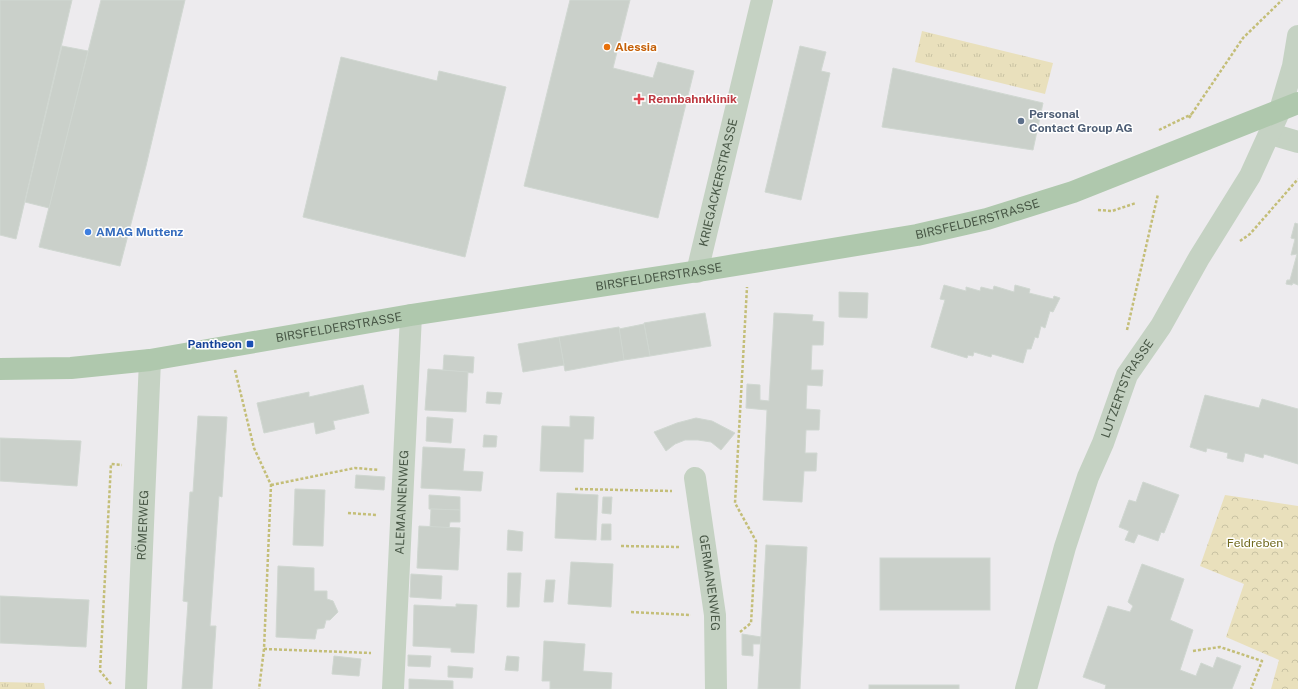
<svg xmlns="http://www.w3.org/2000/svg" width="1298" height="689" viewBox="0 0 1298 689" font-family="'Public Sans',sans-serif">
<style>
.grass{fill:url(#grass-tufts)}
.forest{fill:url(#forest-crowns)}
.building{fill:#cad0ca;stroke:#d0d7d1}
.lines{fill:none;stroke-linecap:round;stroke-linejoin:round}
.path{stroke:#c4be78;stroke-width:2.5;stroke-dasharray:3 2;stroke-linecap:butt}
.minor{stroke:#c5d2c3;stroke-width:22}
.major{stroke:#afc8ad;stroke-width:22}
.food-dot{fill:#e8710a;stroke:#fff;stroke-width:1.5}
.health-dot{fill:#e0444e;stroke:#fff;stroke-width:1.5}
.service-dot{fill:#5c6f8a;stroke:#fff;stroke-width:1.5}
.shop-dot{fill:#3f7fe0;stroke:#fff;stroke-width:1.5}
.transit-dot{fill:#1a4fb4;stroke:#fff;stroke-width:1.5}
.labels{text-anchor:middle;stroke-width:3;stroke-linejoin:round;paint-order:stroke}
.food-label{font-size:12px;font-weight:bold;fill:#c56008;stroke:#fff;text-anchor:start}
.health-label{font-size:12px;font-weight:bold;fill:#be3a42;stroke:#fff;text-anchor:start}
.service-label{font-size:12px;font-weight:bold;fill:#4e5e75;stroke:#fff;text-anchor:start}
.street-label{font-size:12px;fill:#485746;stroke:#fff}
.shop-label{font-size:12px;font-weight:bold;fill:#366cbe;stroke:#fff;text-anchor:start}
.transit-label{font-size:12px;font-weight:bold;fill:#164399;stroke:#fff;text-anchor:end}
.park-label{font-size:12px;fill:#70691e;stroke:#fff}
</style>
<defs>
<pattern id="grass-tufts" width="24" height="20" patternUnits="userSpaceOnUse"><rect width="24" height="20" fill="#e9e0bc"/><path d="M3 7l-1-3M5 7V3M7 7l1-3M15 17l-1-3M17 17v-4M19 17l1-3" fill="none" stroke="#c9c2a3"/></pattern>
<pattern id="forest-crowns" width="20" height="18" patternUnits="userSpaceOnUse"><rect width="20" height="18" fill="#e9e0bc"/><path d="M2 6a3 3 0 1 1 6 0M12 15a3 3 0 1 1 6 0" fill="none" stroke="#c9c2a3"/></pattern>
</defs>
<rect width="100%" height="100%" fill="#edebee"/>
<g class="grass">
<polygon points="922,31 1053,63 1045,94 915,62"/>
<polygon points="0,682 44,683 45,689 0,689"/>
</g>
<polygon class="forest" points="1225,495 1298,506 1298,689 1271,689 1279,660 1226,637 1244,584 1200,566"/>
<g class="building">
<polygon points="0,0 72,0 16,239 0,235"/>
<polygon points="101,0 185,0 146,166 120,266 39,247"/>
<polygon points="570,0 630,0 613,68 653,78 658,62 694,71 658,218 524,186"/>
<polygon points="62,46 88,51 49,208 25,202"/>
<polygon points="800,46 826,52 821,71 830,73 801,200 765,192"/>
<polygon points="341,57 437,81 439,71 506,87 465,257 303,217"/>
<polygon points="893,68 1043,103 1033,150 882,127"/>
<polygon points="1295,223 1298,224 1298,285 1293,283 1292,285 1286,284 1287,280 1290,280 1297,254 1291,255 1295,239 1291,238"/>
<polygon points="944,285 966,291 966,287 980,291 981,287 993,290 994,286 1014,292 1015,285 1030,289 1029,293 1053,299 1054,296 1060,298 1053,312 1050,311 1045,328 1041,326 1038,338 1035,337 1031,349 1027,349 1023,363 992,354 991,357 974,352 973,356 968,355 967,358 931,347 945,300 940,299"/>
<polygon points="839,292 868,293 867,318 839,317"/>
<polygon points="705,313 711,346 650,356 644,323"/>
<polygon points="774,313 813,315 812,321 824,322 823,345 812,345 811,370 823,370 822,386 807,385 806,409 820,410 819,430 806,430 805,453 817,453 816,471 804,471 802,502 763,500 767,410 746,408 747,384 760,385 760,400 769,401"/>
<polygon points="644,324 650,356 624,360 619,329"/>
<polygon points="619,327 624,360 565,371 559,337"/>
<polygon points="559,337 564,365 523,372 518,344"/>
<polygon points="444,355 474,357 473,373 443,370"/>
<polygon points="428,369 468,372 466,412 425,410"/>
<polygon points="363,385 369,413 333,421 335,429 316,434 314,422 264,433 257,403 309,392 309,397"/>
<polygon points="487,392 502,393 500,404 486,403"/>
<polygon points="1205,395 1259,408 1262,399 1298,409 1298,464 1264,454 1263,458 1245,453 1243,462 1227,458 1228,453 1207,448 1206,452 1190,447"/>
<polygon points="198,416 227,417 222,497 219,496 210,626 216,626 212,689 182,689 188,602 183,601 190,492 193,492"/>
<polygon points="570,416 594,417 593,439 584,439 583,472 540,471 542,426 570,427"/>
<polygon points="427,417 453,419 451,443 426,441"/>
<polygon points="696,418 712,421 735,433 721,450 711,442 698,440 685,440 675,444 666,451 654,432 677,423"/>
<polygon points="484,435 497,436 496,447 483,447"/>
<polygon points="0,438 81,441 77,486 0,481"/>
<polygon points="423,447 465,449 463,471 483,472 481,491 421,488"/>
<polygon points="356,475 385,477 384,490 355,488"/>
<polygon points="1143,482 1179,495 1164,533 1161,532 1158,541 1138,534 1134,543 1125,540 1129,531 1119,527 1129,500 1136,502"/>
<polygon points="295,489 325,490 323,546 293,545"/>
<polygon points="557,493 598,495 596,540 555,538"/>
<polygon points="429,495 460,497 460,510 429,509"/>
<polygon points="603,497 612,497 611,514 602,513"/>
<polygon points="431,509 460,510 460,522 450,522 449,528 430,527"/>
<polygon points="602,524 611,524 611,540 601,540"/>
<polygon points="419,526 460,528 458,570 417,568"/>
<polygon points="508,530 523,532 522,551 507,550"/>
<polygon points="766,545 807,547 800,689 758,689"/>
<rect x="880" y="558" width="110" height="52"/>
<polygon points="571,562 613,564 611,607 568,604"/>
<polygon points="1142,564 1184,579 1170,620 1193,630 1180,670 1196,676 1201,663 1213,668 1217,657 1241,666 1232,689 1105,689 1106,685 1083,677 1108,606 1130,612 1133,606 1128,602"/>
<polygon points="278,566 314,568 314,591 327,591 327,599 333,601 338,612 330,620 326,620 324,628 317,629 315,639 276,637"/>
<polygon points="508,573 521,573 519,607 507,607"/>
<polygon points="411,574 442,576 441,599 410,597"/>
<polygon points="546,580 555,580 553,602 544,602"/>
<polygon points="0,596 89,600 86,647 0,643"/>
<polygon points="456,604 477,605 474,653 451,652 451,648 413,646 414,605 456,607"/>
<polygon points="742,634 761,637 760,644 753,644 753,656 742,655"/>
<polygon points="544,641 585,644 583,671 612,673 611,689 550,689 550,681 542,681"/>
<polygon points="408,655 431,656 430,667 408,666"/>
<polygon points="334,656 361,659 359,676 332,674"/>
<polygon points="507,656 519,657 518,671 505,670"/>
<polygon points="448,666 473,668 472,678 448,677"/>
<polygon points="409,679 453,681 453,689 409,689"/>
<rect x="869" y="685" width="90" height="4"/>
</g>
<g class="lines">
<g class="path">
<polyline points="1189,118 1243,38 1282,0"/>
<polyline points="1159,130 1192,114"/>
<polyline points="1098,210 1112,211 1136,203"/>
<polyline points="1240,241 1250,234 1298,179"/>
<polyline points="1127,330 1158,194"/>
<polyline points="235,370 254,448 271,485 264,649 259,689"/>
<polyline points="271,485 355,468 379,470"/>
<polyline points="575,489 672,491"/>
<polyline points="348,513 377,515"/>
<polyline points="621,546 680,547"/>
<polyline points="631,612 691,615"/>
<polyline points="740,632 751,623 756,541 735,503 747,287"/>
<polyline points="264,649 371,653"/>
<polyline points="1193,651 1220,647 1262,661 1251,689"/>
<polyline points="111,684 100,671 111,464 122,465"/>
</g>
<g class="minor">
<polyline points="1271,134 1298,142"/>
<path id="s1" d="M697 272 762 0"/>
<path id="s2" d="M695 478 715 615 716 689"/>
<path id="s3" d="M136 689 150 360"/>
<path id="s4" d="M393 689 411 315"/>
<path id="s5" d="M1026 689 1065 547 1088 477 1103 443 1127 375 1161 326 1199 258 1250 176 1280 110 1293 66 1298 36"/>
</g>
<path class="major" id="s6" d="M0 369 71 368 150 360 411 315 705 270 917 235 987 219 1073 192 1298 103"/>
</g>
<circle class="food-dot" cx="607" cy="47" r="4"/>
<path class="health-dot" d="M637 93h4v4h4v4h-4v4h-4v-4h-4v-4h4z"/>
<circle class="service-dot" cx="1021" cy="121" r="4"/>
<circle class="shop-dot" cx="88" cy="232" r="4"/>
<rect class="transit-dot" x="246" y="340" width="8" height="8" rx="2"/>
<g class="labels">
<g class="food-label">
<text x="615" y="51">Alessia</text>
</g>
<g class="health-label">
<text x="648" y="103">Rennbahnklinik</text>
</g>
<g class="service-label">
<text x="1029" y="118">Personal<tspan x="1029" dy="14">Contact Group AG</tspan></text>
</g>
<g class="street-label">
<text dy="4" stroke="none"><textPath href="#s1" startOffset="92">KRIEGACKERSTRASSE</textPath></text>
<text dy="4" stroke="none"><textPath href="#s6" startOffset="990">BIRSFELDERSTRASSE</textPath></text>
<text dy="4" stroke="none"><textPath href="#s6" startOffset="666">BIRSFELDERSTRASSE</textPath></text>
<text dy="4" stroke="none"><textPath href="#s6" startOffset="342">BIRSFELDERSTRASSE</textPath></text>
<text dy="4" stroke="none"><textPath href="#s5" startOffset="318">LUTZERTSTRASSE</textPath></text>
<text dy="4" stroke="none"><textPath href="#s4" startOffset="187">ALEMANNENWEG</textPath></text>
<text dy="4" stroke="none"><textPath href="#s3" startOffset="164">RÖMERWEG</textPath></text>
<text dy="4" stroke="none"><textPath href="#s2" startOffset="106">GERMANENWEG</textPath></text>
</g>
<g class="shop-label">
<text x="96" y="236">AMAG Muttenz</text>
</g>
<g class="transit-label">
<text x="242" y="348">Pantheon</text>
</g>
<g class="park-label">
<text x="1255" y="547">Feldreben</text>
</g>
</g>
</svg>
